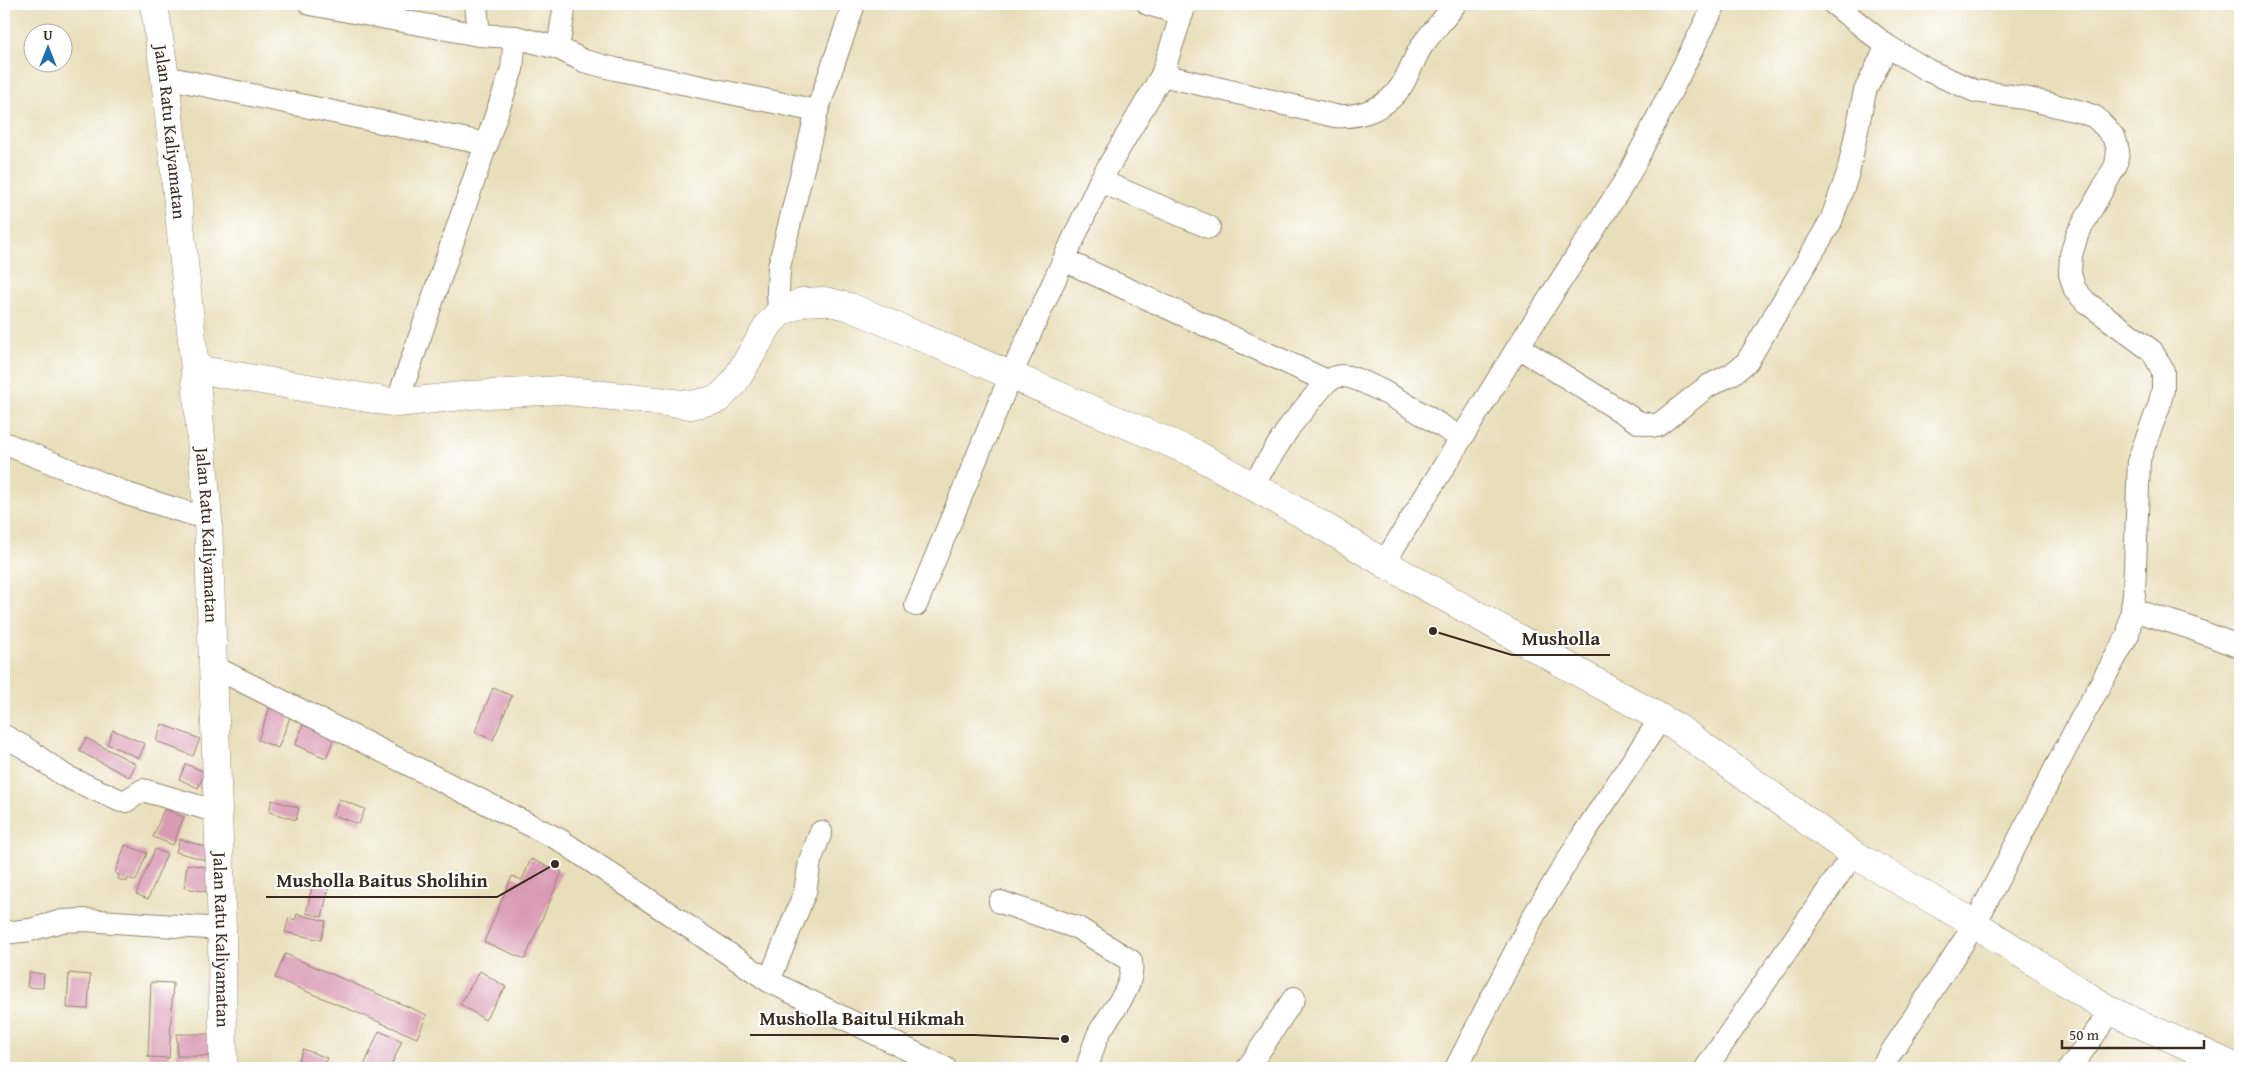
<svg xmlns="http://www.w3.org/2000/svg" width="2244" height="1072" viewBox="0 0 2244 1072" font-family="'Gentium Book Plus',serif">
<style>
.building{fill:#d99ab4}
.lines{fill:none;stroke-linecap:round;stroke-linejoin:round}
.street-casing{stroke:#92846c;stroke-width:24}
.secondary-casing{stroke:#92846c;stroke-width:29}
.primary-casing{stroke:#92846c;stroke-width:29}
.street{stroke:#fff;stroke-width:22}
.secondary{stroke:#fff;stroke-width:28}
.primary{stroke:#fff;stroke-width:28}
.labels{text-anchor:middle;stroke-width:4;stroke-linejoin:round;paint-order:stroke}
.street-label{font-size:18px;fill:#3b2a1e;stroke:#fff}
.leader{fill:none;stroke:#3b2a1e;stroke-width:2}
.callout-dot{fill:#3b2a1e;stroke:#fff;stroke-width:2}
.callout-label{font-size:19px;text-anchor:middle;font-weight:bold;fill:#3b2a1e;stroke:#fff;stroke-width:4;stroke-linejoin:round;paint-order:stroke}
</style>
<rect width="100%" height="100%" fill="#fff"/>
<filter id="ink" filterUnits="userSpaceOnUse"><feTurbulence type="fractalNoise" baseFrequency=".02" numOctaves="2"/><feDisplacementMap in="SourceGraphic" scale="10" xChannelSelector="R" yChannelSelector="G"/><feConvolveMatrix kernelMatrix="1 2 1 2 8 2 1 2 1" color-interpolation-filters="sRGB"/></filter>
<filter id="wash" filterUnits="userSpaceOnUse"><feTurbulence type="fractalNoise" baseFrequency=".0096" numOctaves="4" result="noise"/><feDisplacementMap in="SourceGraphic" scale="20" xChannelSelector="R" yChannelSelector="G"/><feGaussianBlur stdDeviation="1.12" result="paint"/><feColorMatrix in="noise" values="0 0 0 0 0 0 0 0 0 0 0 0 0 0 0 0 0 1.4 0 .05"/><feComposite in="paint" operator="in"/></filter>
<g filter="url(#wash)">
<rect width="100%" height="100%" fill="#e9deba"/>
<g id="blocks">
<g class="building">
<polygon points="493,688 512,696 493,740 475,732"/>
<polygon points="270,707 291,715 278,748 258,740"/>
<polygon points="162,724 200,739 193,756 156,741"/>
<polygon points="303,725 334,738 326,758 295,745"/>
<polygon points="113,730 145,744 139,758 107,744"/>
<polygon points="86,738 136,764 129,777 79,751"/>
<polygon points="186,764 205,772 198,788 179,779"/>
<polygon points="339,799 365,809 359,824 333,815"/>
<polygon points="272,800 299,808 296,820 269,812"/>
<polygon points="164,809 184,817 173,845 153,837"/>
<polygon points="180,839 216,850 213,862 176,852"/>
<polygon points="125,845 147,853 136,881 128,878 127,882 118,879 119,875 115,873"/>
<polygon points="155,849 167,854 148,899 136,894"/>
<polygon points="531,859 562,872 525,959 484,942 512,876 522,880"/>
<polygon points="187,864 217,869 214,893 184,888"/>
<polygon points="313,883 329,887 322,917 306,913"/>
<polygon points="297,914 326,921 321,940 285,932 289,918 295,920"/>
<polygon points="285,954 427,1015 417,1038 275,978"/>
<polygon points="480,971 506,987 485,1020 460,1004"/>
<polygon points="29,972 44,974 43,988 27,987"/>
<polygon points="69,973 90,975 88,1009 67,1008"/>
<polygon points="151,982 173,983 169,1058 148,1057"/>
<polygon points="379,1031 402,1041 390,1068 363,1068"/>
<rect x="177" y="1034" width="45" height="22"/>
<polygon points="303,1049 327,1058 323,1068 296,1068"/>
<polygon points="175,1065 175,1068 149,1068 149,1066"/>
</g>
</g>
</g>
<g filter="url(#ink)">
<use href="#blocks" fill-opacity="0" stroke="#92846c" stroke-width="1"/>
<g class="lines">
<defs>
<g id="street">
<polyline points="310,4 479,35 515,37 512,69 397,403"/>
<polyline points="476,4 479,35"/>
<polyline points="1148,4 1182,14"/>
<polyline points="1834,4 1887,46 1929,71 1975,91 2024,98 2082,112 2095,117 2106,128 2115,139 2118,151 2116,165 2077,235 2071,255 2070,274 2075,290 2086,302 2152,351 2163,371 2163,389 2159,406 2139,459 2134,595 2128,635 2081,719 1975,924 1881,1068"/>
<polyline points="515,37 558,48 584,61 615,69 817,111"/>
<polyline points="558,48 565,4"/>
<path d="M1162 75 1335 116C1360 118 1388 108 1402 85 1409 73 1414 59 1421 47 1431 32 1445 19 1455 4"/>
<polyline points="165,77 487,144"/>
<polyline points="1100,181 1209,227"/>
<path d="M1064 260 1327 381C1331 379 1337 376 1341 376 1364 375 1438 424 1461 438"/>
<polyline points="779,313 778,291 779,267 817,111 854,4"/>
<polyline points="1518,347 1638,422 1657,426 1708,386 1732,374 1747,362 1831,221 1848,173 1865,91 1887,46"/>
<polyline points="4,443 130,495 208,519"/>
<polyline points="1252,486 1290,426 1327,381"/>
<polyline points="1384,563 1518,347 1627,178 1715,4"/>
<polyline points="916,605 1010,377 1100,181 1162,75 1185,4"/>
<polyline points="2133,610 2188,627 2240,647"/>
<polyline points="214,667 560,840 769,981 945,1068"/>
<polyline points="4,736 24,747 65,776 121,801 126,801 143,790 218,812"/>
<path d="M1000 902 1078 928 1131 961C1135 988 1113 1009 1100 1031 1094 1042 1091 1056 1087 1068"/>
<polyline points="4,933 30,930 62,921 84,920 222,929"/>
<polyline points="769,981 805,892 810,861 821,832"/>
<polyline points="1248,1068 1294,998"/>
<polyline points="1456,1068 1533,917 1585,832 1661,718"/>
<polyline points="1706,1068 1853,854"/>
<polyline points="2070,1068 2111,1011"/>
</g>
<polyline id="secondary" points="195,369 397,403 471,395 560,390 691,405 718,399 734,383 769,324 779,313 802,302 825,301 850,307 1194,453 1320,524 1384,563 1678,728 1853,854 1975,924 2111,1011 2237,1068"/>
<g id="primary">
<path id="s1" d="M154 4 165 77 195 369 208 519 222 929 223 1068"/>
</g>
</defs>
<use href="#street" class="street-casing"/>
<use href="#secondary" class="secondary-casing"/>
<use href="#primary" class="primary-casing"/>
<use href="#street" class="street"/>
<use href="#secondary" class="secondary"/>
<use href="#primary" class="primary"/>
</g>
</g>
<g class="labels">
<g class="street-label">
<text dy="6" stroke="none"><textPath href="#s1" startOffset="129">Jalan Ratu Kaliyamatan</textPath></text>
<text dy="6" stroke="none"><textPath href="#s1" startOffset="534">Jalan Ratu Kaliyamatan</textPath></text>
<text dy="6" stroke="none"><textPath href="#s1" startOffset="939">Jalan Ratu Kaliyamatan</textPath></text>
</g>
</g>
<path class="leader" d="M1433 631L1512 655H1610M555 864L497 897H266M1065 1039L975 1035H750"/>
<g class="callout-dot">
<circle cx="1433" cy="631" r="5"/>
<circle cx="555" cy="864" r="5"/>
<circle cx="1065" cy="1039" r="5"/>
</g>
<g class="callout-label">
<text x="1561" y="645">Musholla</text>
<text x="382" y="887">Musholla Baitus Sholihin</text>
<text x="862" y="1025">Musholla Baitul Hikmah</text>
</g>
<rect width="2244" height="1072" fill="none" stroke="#fff" stroke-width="20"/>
<g transform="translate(48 48)"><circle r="24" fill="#ffffff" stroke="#b1aaa5"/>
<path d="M0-4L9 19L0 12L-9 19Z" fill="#1f6fb2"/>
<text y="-8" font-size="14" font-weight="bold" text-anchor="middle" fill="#3b2a1e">U</text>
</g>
<path d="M2062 1040v8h142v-8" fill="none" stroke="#3b2a1e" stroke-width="2.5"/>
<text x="2069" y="1040" font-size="15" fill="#3b2a1e" stroke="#ffffff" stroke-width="4" paint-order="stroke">50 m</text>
</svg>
